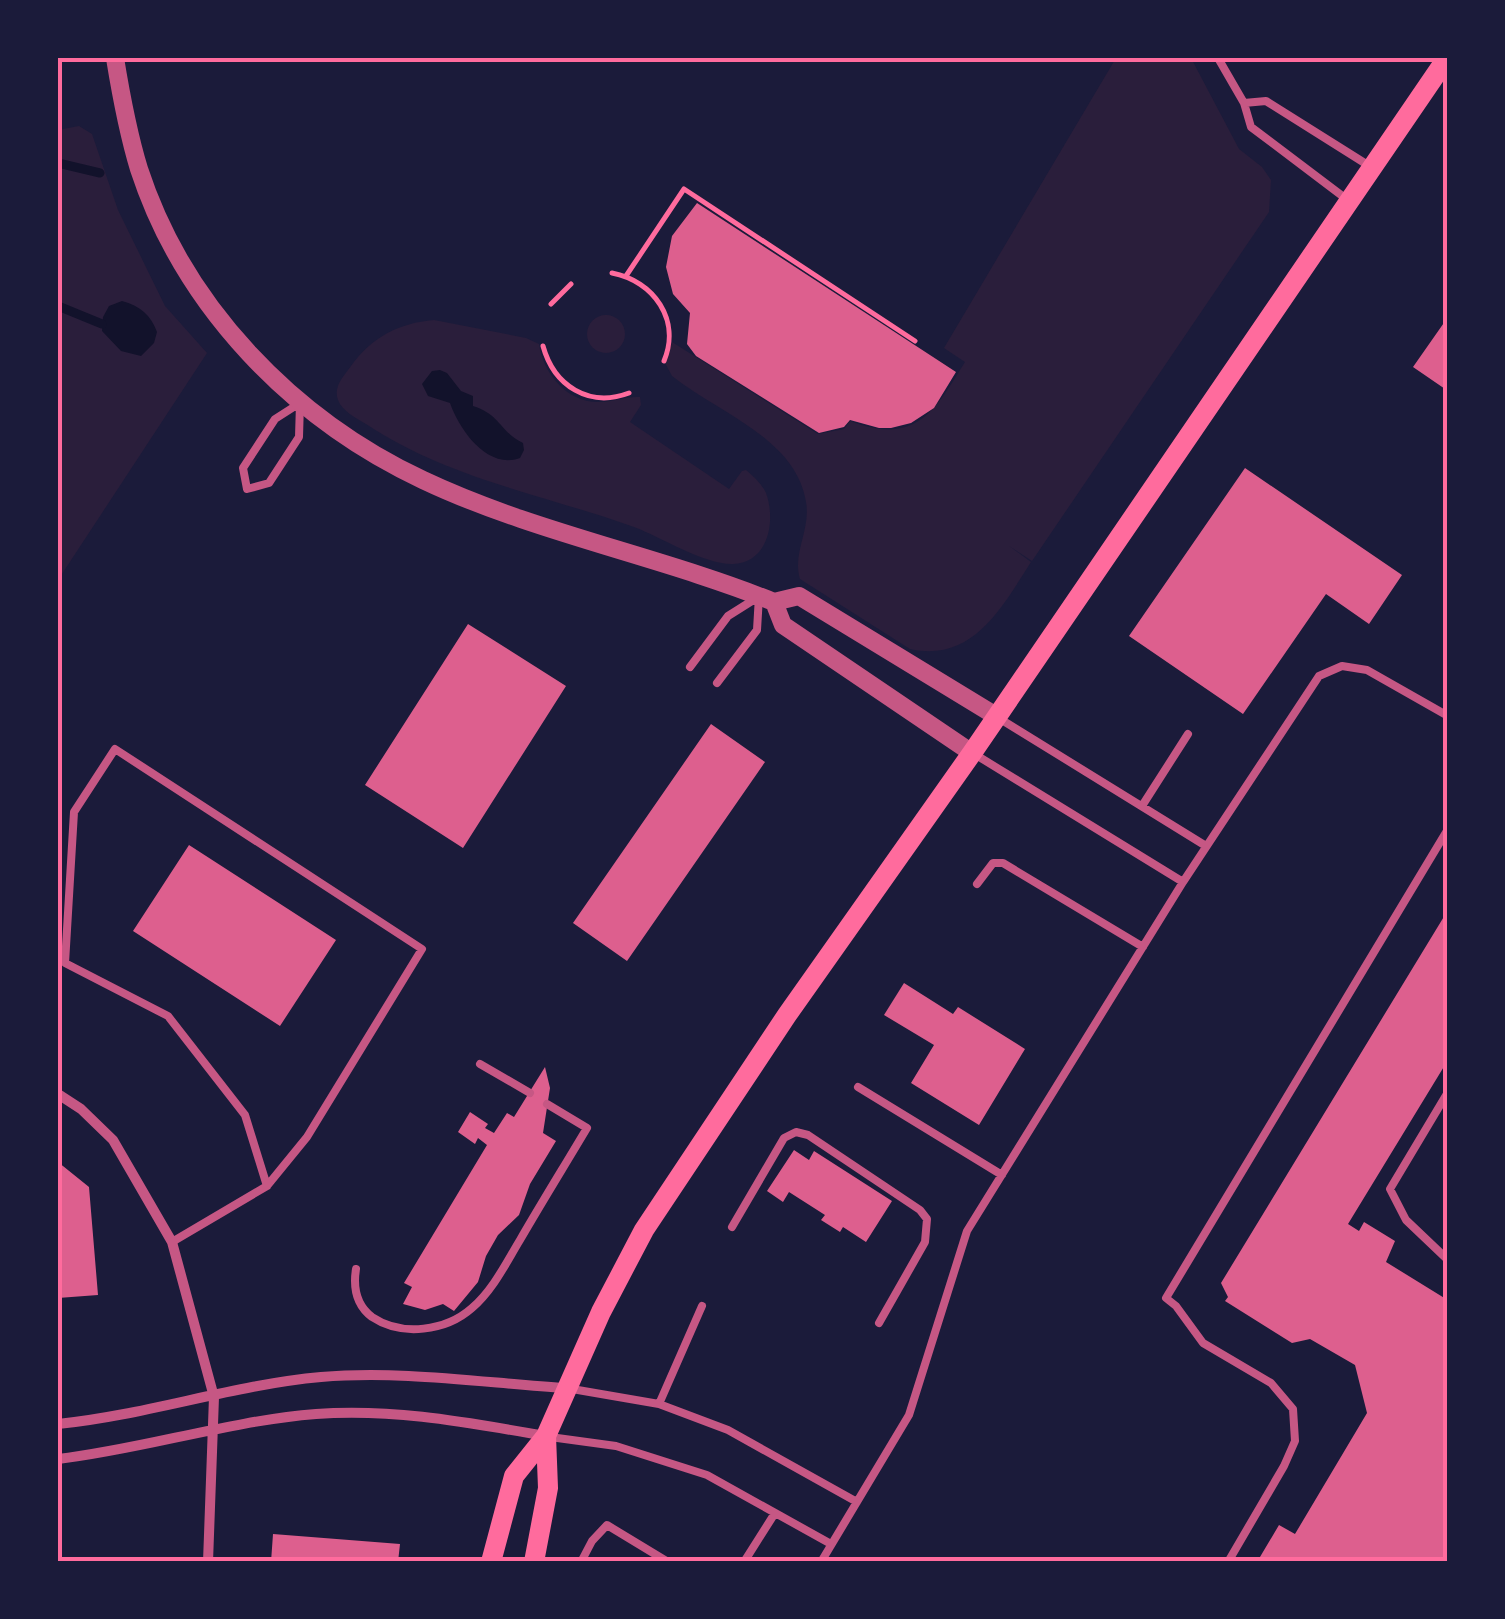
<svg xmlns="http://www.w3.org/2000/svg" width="1505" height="1619" font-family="'Archivo Narrow',sans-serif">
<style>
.green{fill:#2a1e3b}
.water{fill:#12122b}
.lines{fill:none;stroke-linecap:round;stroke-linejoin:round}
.stream{stroke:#12122b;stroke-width:9}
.building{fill:#dd5f8e}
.path{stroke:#ff6b9d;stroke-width:5}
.service{stroke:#c65784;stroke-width:8}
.minor{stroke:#c65784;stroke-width:10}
.tertiary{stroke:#c65784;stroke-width:18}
.secondary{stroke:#ff6b9d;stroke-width:20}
.neatline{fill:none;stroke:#ff6b9d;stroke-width:4}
</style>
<rect width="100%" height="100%" fill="#1b1b3a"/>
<path class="green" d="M 1116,58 L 1191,58 L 1239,149 L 1262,167 L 1271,180 L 1269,212 L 1032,561 L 1009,546 L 1031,562 C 1002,607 973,663 910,649 L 800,579 C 792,553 811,530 806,502 C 796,438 718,413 672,376 L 665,363 L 672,342 L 818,434 L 844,429 L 850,421 C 916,446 934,412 965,362 L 944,348 Z
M 79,126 L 92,134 L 118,210 L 165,306 L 207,353 L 58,580 L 58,130 Z
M587 334a19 19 0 1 1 38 0a19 19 0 1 1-38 0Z
M 434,320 L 526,338 L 539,344 C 543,374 568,403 599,402 C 613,402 627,396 640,397 L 641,405 L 630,422 L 729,489 L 742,471 L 746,470 C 754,477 762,484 766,493 C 776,520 769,563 733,564 C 705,565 661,537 634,527 C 542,494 449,479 366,424 C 356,418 342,411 338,400 C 333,386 344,376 351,366 C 372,337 399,323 434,320 Z"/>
<path class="water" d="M 122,301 C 140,306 151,315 157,332 L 154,343 L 141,356 L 121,351 L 102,331 L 103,317 L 109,306 Z
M 440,370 L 447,373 L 461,391 L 473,396 L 473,406 C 501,415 499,431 523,443 L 524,450 L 520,458 C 487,470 459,429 450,403 L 428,396 L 422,384 L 432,371 Z"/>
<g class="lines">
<path class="stream" d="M 58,163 L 100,173
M 58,306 L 102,324"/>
</g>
<path class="building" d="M 697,203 L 956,372 L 934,408 L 911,423 L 891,428 L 879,428 L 850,420 L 844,427 L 819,433 L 696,356 L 687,344 L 690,313 L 673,294 L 666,267 L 672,236 Z
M 1448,317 L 1448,391 L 1413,367 Z
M 1245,468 L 1402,575 L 1369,624 L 1326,594 L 1243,714 L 1129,636 Z
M 468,624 L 566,686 L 463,848 L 365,785 Z
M 711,724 L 765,762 L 627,961 L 573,923 Z
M 189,845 L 336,940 L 280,1026 L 133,931 Z
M 1448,910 L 1448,1060 L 1348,1224 L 1359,1231 L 1364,1222 L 1395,1241 L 1386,1262 L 1446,1299 L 1448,1562 L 1257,1562 L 1279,1525 L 1295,1534 L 1367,1413 L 1355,1365 L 1310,1339 L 1292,1343 L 1225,1301 L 1228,1297 L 1221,1283 Z
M 904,983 L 953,1014 L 958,1007 L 1025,1049 L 979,1125 L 911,1083 L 934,1045 L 884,1015 Z
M 545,1067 L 550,1088 L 543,1133 L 556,1141 L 530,1184 L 519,1215 L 498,1235 L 486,1256 L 478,1282 L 454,1311 L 443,1304 L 425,1310 L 403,1304 L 412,1287 L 404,1283 L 487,1145 L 478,1138 L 475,1144 L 458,1132 L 470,1112 L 488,1124 L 485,1128 L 494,1133 L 507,1113 L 514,1117 Z
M 794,1150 L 809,1160 L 814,1151 L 892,1201 L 866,1242 L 843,1227 L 840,1232 L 821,1220 L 825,1215 L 789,1192 L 783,1202 L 767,1191 Z
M 58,1162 L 89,1187 L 98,1295 L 58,1298 Z
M 273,1534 L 400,1544 L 398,1562 L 271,1562 Z"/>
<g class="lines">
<path class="path" d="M 612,273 C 654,281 681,320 664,361
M 626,276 L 684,189 L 915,341
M 551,304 L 571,284
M 543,346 C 554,386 589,408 629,393"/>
<path class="service" d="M 1218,58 L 1244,103 L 1251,127 L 1349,201
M 1244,103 L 1266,101 L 1371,167
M 300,403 L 299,437 L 269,483 L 247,489 L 243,468 L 275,419 Z
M 690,667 L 728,616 L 755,599
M 717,683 L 757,630 L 759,596
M 997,717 L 1206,846
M 976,755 L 1183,882
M 1142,806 L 1188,734
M 977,884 L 993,863 L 1003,863 L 1143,947
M 480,1064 L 530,1093
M 858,1087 L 1002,1175
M 1448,1092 L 1390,1189 L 1406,1220 L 1448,1260
M 732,1227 L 784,1138 L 796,1132 L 808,1135 L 920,1210 L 927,1219 L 925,1242 L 879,1323
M 172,1242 L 267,1186 L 307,1137 L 422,949 L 115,749 L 74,812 L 65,963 L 168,1016 L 245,1115 L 267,1186
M 356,1269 C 353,1288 356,1305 372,1317 C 402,1337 446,1331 472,1308 C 493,1290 506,1263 520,1240 C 542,1202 565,1165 587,1128 L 547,1104
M 572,1389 L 659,1404 L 728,1430 L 857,1502
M 659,1404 L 702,1306
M 550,1437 L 616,1446 L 707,1475 L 831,1544
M 581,1562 L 592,1541 L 607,1525 L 668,1562
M 744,1562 L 775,1513
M 821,1562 L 909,1415 L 967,1231 L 1183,882 L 1319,676 L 1342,666 L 1367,670 L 1448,716
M 1228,1562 L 1284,1466 L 1295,1441 L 1293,1409 L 1271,1383 L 1203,1343 L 1176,1306 L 1166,1298 L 1448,829"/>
<path class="minor" d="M 58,1094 L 81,1109 L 113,1140 L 172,1242 L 214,1397 L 208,1562
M 58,1424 C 147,1415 232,1385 321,1377 C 401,1370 485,1383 565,1388
M 58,1459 C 144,1449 228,1421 316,1414 C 393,1408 470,1423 546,1436"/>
<path class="tertiary" d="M 115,58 C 121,95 128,133 139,169 C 184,307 293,419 423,480 C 535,533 660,556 774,602 L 799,596 L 996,716
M 774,602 L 783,625 L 972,753"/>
<path class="secondary" d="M 491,1562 L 514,1476 L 546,1436 L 601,1312 L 644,1230 L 787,1015 L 972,753 L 1447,58
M 534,1562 L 548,1488 L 546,1436"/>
</g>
<rect width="1505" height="1619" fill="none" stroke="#1b1b3a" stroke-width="120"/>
<rect x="60" y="60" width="1385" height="1499" class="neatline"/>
</svg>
